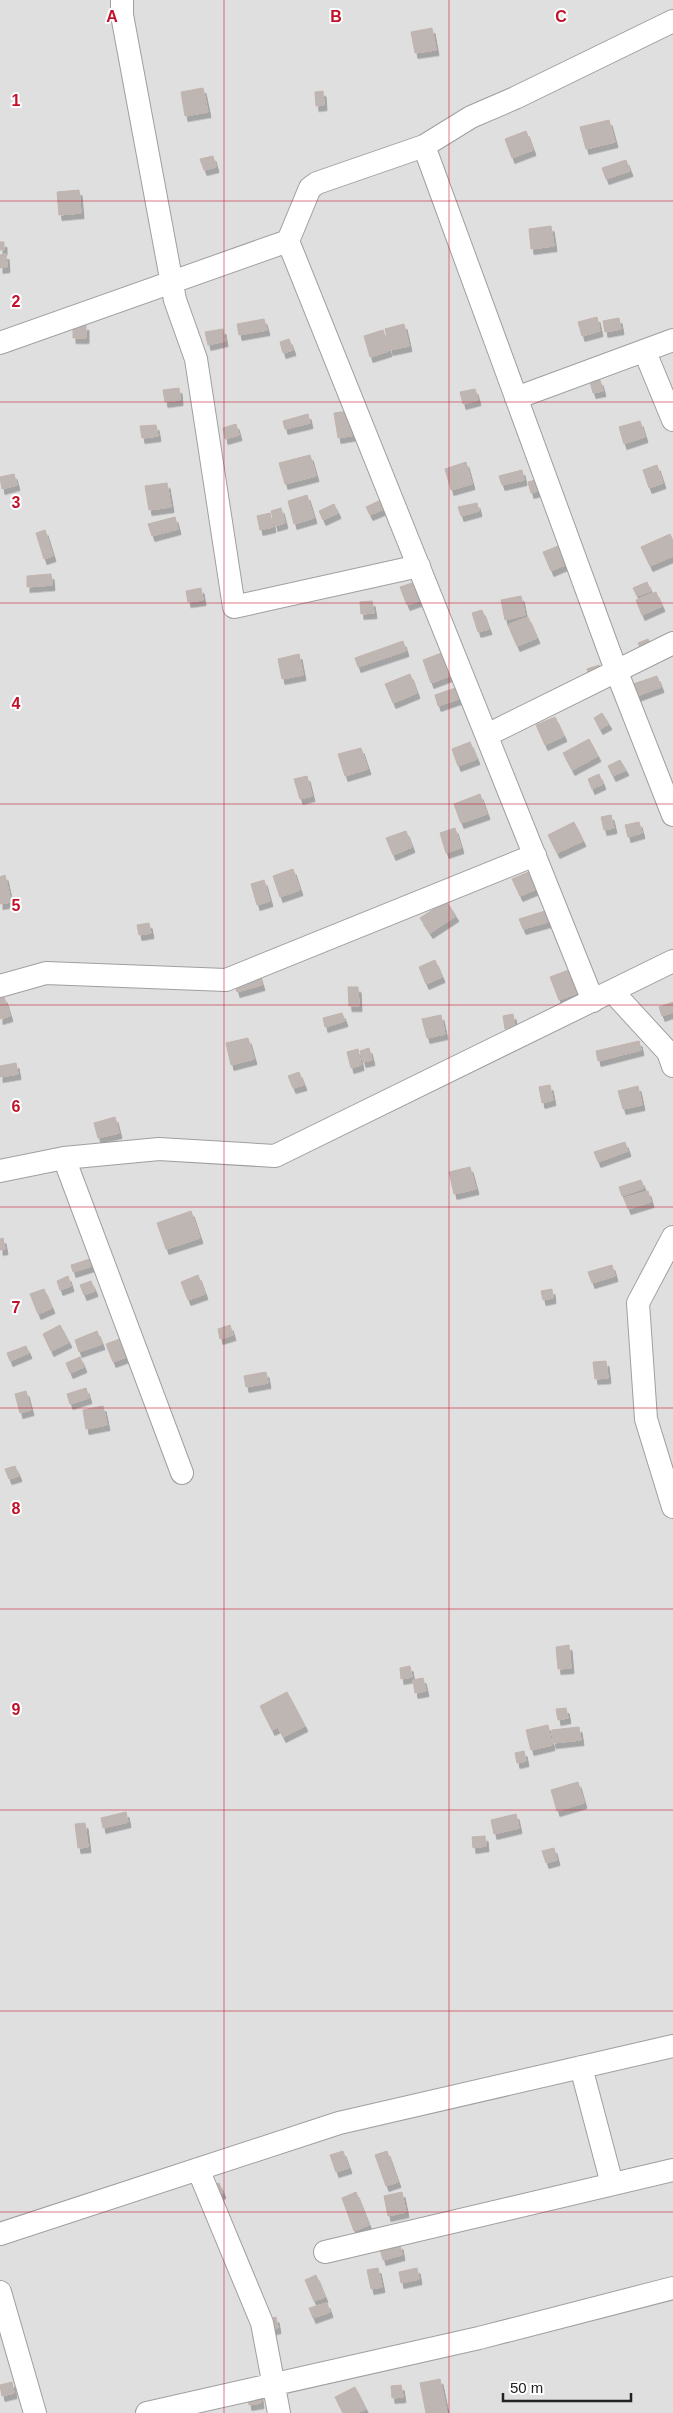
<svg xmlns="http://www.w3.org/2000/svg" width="673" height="2413" font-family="Helvetica,sans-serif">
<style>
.residential{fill:#e0dfdf}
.building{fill:#beb6b2;stroke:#c2b3ad;filter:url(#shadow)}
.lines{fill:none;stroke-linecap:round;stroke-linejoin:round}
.minor-casing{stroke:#9f9f9f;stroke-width:24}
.minor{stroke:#fff;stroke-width:22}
.grid{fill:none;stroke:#c2112a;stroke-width:1;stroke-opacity:0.55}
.grid-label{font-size:16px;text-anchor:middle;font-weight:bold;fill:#c2112a;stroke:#fff;stroke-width:4;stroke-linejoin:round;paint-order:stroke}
</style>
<defs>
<filter id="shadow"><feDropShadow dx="3" dy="5.5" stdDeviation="0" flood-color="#0004"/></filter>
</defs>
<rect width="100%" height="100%" fill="#f1ede9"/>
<path class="residential" d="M 0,0 L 673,0 L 673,2413 L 0,2413 Z"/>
<path class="building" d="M 432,28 L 436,50 L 415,53 L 411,32 Z
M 203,88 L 208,112 L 185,116 L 181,92 Z
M 323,91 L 324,105 L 316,106 L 315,92 Z
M 609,120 L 615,142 L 586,149 L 580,127 Z
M 526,131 L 533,150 L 512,158 L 505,139 Z
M 213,156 L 216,167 L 204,170 L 200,159 Z
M 626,160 L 630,171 L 606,179 L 602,168 Z
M 79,190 L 81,213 L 59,215 L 57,192 Z
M 551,226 L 554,246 L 531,249 L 529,229 Z
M 0,242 L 4,242 L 4,250 L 0,250 Z
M 6,254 L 7,267 L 0,268 L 0,255 Z
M 597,317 L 600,331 L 582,336 L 578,322 Z
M 619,318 L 621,329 L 605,332 L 603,321 Z
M 264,319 L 267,330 L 239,335 L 237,324 Z
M 404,324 L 409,346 L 390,350 L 385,329 Z
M 86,325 L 86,338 L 73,338 L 73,326 Z
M 223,329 L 225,341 L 208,345 L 205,332 Z
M 383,330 L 389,351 L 370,357 L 364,336 Z
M 289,339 L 293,350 L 283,353 L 280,342 Z
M 600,380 L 603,391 L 593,393 L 590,382 Z
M 179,388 L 180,400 L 165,402 L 163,390 Z
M 475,389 L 478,400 L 463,404 L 460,392 Z
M 357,410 L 361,434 L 338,438 L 334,413 Z
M 308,414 L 310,423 L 285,429 L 283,421 Z
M 640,421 L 645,437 L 624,444 L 619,427 Z
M 236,424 L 239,435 L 225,439 L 223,428 Z
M 156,425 L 158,436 L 142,438 L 140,426 Z
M 310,455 L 316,476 L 285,484 L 279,463 Z
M 466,462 L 472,484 L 451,490 L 445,469 Z
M 657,465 L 663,483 L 649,488 L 643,470 Z
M 522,470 L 524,480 L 502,485 L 499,476 Z
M 14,474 L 17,485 L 2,489 L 0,477 Z
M 550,476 L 553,487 L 531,493 L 528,482 Z
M 167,483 L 171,507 L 149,510 L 145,486 Z
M 307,495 L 314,518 L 294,524 L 288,501 Z
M 387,497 L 391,506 L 370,515 L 366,507 Z
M 477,503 L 479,511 L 461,516 L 458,507 Z
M 334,504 L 338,513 L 323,520 L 319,511 Z
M 281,508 L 285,523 L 275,526 L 271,511 Z
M 270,513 L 273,527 L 260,530 L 257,516 Z
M 175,517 L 178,529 L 152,536 L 148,524 Z
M 45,530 L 53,556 L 44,559 L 36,533 Z
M 670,534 L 673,541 L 673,556 L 650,566 L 641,547 Z
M 571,541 L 579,559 L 551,571 L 543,552 Z
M 51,574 L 52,585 L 27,587 L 27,576 Z
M 421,580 L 427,598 L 407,605 L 400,587 Z
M 647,582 L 651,591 L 637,596 L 633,588 Z
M 201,588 L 203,600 L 188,602 L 186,591 Z
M 656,592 L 662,606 L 642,615 L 636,600 Z
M 521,596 L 525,615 L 505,620 L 501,600 Z
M 372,601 L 374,613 L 361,614 L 360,602 Z
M 482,610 L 489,629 L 478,632 L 472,613 Z
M 528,617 L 537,638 L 517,646 L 508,625 Z
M 648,639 L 653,648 L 642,653 L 638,643 Z
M 403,641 L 406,651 L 358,667 L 355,658 Z
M 444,652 L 452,675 L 431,683 L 423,660 Z
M 299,654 L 303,675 L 282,679 L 278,659 Z
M 599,665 L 601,672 L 589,676 L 587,669 Z
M 410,674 L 417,693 L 393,703 L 385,684 Z
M 657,676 L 661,687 L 634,697 L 630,685 Z
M 467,684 L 470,695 L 438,706 L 435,695 Z
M 602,713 L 609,724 L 600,729 L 594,718 Z
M 555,717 L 564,736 L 545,745 L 536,725 Z
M 589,739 L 598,756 L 572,770 L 563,753 Z
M 470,742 L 477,759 L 458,766 L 452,749 Z
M 361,748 L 368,769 L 345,776 L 338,754 Z
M 620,760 L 626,770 L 613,776 L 608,766 Z
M 599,774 L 603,784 L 592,789 L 588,779 Z
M 307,776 L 312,796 L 300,799 L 294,779 Z
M 480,794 L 487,814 L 461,823 L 454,804 Z
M 611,815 L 614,828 L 604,830 L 601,817 Z
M 574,822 L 583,841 L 557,853 L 548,835 Z
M 639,822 L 642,833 L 628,837 L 625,825 Z
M 455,828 L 461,848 L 446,853 L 440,833 Z
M 406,831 L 412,847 L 393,855 L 386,838 Z
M 293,869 L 300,890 L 280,897 L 273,876 Z
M 531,871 L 539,888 L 520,896 L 512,879 Z
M 5,875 L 11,902 L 0,904 L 0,877 Z
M 264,880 L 270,901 L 257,905 L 251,884 Z
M 446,901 L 456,916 L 430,933 L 420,918 Z
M 545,911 L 548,922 L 523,929 L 519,919 Z
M 149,923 L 151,933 L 139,935 L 137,925 Z
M 435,960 L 442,977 L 426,984 L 419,967 Z
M 574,968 L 583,991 L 559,1000 L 550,977 Z
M 258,972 L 262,985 L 237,992 L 234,980 Z
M 348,987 L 358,987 L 359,1006 L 349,1006 Z
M 4,997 L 10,1016 L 0,1019 L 0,998 Z
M 673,1002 L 673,1012 L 662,1016 L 659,1007 Z
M 342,1013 L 345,1021 L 325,1027 L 323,1018 Z
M 513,1014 L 515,1027 L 505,1029 L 503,1016 Z
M 441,1015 L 445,1034 L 427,1038 L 422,1019 Z
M 248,1038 L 254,1059 L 231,1065 L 226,1043 Z
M 639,1041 L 641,1050 L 598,1061 L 596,1051 Z
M 369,1048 L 372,1060 L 363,1062 L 360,1051 Z
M 358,1049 L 361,1065 L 351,1068 L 347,1052 Z
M 16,1063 L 18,1074 L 0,1077 L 0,1066 Z
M 299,1072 L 304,1085 L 293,1088 L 288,1076 Z
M 550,1085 L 553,1100 L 542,1103 L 539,1087 Z
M 638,1086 L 642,1105 L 623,1109 L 618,1091 Z
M 115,1117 L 119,1133 L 98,1138 L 94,1123 Z
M 625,1142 L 628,1151 L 598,1162 L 594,1152 Z
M 470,1167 L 476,1189 L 454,1194 L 449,1172 Z
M 641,1180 L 644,1188 L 622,1196 L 619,1187 Z
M 648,1191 L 651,1202 L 628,1209 L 624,1198 Z
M 191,1211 L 200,1238 L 166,1249 L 157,1223 Z
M 3,1238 L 5,1249 L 0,1250 L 0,1239 Z
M 90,1259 L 92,1266 L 73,1272 L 71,1265 Z
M 612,1265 L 615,1276 L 592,1283 L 588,1272 Z
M 198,1275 L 205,1294 L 188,1300 L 181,1282 Z
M 68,1276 L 71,1286 L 60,1290 L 57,1281 Z
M 91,1281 L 95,1291 L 84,1295 L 80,1285 Z
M 44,1289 L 52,1308 L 38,1314 L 30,1294 Z
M 552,1289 L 553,1298 L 543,1300 L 541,1291 Z
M 60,1325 L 69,1342 L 51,1351 L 43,1334 Z
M 230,1325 L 233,1335 L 220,1339 L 218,1329 Z
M 97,1331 L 102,1344 L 79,1352 L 75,1340 Z
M 125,1337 L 132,1355 L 113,1362 L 106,1344 Z
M 26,1346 L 29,1353 L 10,1361 L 7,1353 Z
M 80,1357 L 84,1367 L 70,1373 L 66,1363 Z
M 606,1361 L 608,1378 L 595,1379 L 593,1362 Z
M 266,1372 L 268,1383 L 246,1387 L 244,1376 Z
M 86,1388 L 89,1398 L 70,1404 L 67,1394 Z
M 26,1391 L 31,1410 L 20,1413 L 15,1394 Z
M 103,1406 L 107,1425 L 86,1429 L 83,1410 Z
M 15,1466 L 19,1476 L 9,1479 L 5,1469 Z
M 569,1645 L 571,1668 L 558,1669 L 556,1647 Z
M 410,1666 L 412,1677 L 401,1679 L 400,1668 Z
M 423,1678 L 426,1691 L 415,1693 L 413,1680 Z
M 287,1692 L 305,1726 L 283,1737 L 278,1727 L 272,1730 L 260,1706 Z
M 566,1708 L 568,1718 L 558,1720 L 556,1709 Z
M 548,1725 L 552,1745 L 531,1750 L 526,1730 Z
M 579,1727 L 581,1740 L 553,1743 L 552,1730 Z
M 524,1751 L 526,1761 L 517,1763 L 515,1753 Z
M 578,1782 L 584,1803 L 557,1811 L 551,1790 Z
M 126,1812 L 128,1822 L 103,1828 L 101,1818 Z
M 516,1814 L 519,1828 L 494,1834 L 491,1820 Z
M 85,1823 L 88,1847 L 78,1848 L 75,1824 Z
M 485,1836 L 486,1846 L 473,1848 L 472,1837 Z
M 554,1848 L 557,1860 L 546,1863 L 542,1851 Z
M 343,2151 L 349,2168 L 336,2172 L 330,2155 Z
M 387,2151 L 398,2182 L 386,2186 L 375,2155 Z
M 219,2183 L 223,2193 L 211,2197 L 208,2187 Z
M 356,2192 L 369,2225 L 354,2231 L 342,2198 Z
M 402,2192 L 406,2212 L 388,2216 L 384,2196 Z
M 400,2244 L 402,2255 L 383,2260 L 380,2249 Z
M 378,2268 L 382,2287 L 371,2289 L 367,2270 Z
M 417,2268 L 419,2279 L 401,2283 L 399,2272 Z
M 316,2275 L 325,2297 L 314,2301 L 305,2280 Z
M 327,2303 L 330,2312 L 313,2318 L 309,2308 Z
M 276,2317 L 278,2328 L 266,2331 L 264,2321 Z
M 440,2379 L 447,2413 L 426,2413 L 420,2383 Z
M 12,2382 L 14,2393 L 2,2396 L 0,2385 Z
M 401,2385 L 403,2397 L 392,2398 L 391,2386 Z
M 355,2387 L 366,2409 L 357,2413 L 343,2413 L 335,2397 Z
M 259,2388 L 261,2403 L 249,2405 L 246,2390 Z"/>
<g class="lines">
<defs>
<path id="minor" d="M 122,0 L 122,15 L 175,300 L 196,359 L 234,607 L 419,566
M 424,146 L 616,670 L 673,815
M 0,343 L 288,241
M 645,352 L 673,420
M 516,398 L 673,340
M 487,735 L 673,643
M 0,986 L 46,973 L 226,980 L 535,855
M 612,991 L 668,1052 L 673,1066
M 593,1001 L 288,241 L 310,188 L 317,183 L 424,146 L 471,117 L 515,98 L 673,21
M 64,1158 L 182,1473
M 0,1171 L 64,1158 L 159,1149 L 275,1156 L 673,961
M 673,1237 L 638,1303 L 646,1419 L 673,1507
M 581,2067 L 612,2184
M 198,2169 L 262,2323 L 279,2413
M 0,2234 L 339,2123 L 673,2046
M 325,2252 L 673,2170
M 0,2292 L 35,2413
M 147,2413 L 479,2338 L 673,2288"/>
</defs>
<use href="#minor" class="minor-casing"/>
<use href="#minor" class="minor"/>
</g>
<path class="grid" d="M 224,0 L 224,2413M 449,0 L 449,2413M 0,201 L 673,201M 0,402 L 673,402M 0,603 L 673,603M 0,804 L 673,804M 0,1005 L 673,1005M 0,1207 L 673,1207M 0,1408 L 673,1408M 0,1609 L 673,1609M 0,1810 L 673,1810M 0,2011 L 673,2011M 0,2212 L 673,2212"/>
<g class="grid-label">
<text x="112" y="22">A</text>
<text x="336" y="22">B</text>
<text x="561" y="22">C</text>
<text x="16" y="106">1</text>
<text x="16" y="307">2</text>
<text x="16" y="508">3</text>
<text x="16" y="709">4</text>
<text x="16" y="911">5</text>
<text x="16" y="1112">6</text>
<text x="16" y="1313">7</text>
<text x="16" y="1514">8</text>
<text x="16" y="1715">9</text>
</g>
<path d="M503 2393v8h128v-8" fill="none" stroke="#222222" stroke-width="2.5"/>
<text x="510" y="2393" font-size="15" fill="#222222" stroke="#ffffff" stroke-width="4" paint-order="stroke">50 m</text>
</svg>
